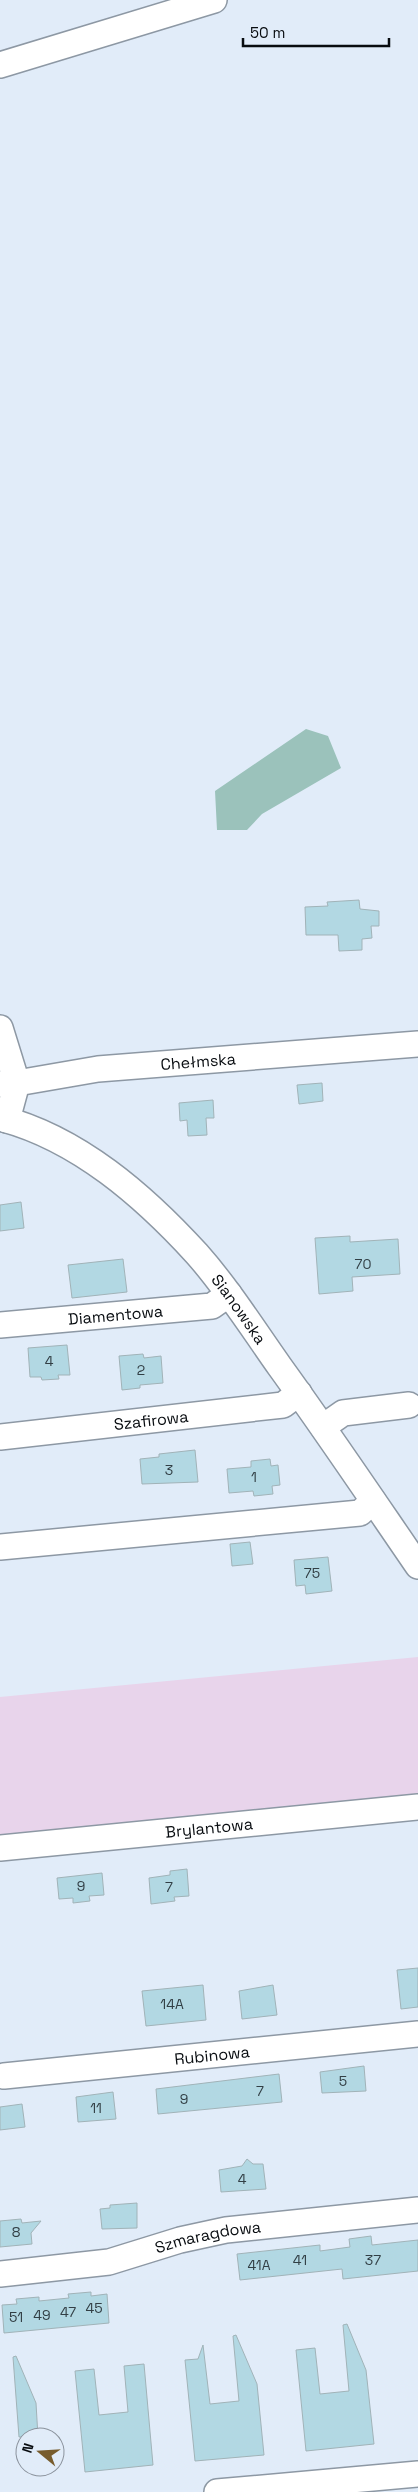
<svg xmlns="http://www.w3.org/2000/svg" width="418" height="2492" font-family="'Space Grotesk',sans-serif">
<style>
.green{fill:#e8d4eb}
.water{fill:#9bc2bb}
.building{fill:#b2d8e3;stroke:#a1b3b8}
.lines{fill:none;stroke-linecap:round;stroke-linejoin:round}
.minor-casing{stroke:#8d98a4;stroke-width:28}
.minor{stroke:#fff;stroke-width:25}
.labels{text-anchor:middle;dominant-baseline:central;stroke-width:5;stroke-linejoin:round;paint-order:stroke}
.number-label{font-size:14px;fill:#323f45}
.street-label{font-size:16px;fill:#080c10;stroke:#e1ecf9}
</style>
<rect width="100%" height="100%" fill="#e1ecf9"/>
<path class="green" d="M 418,1657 L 418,1803 L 0,1845 L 0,1697 Z"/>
<path class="water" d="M 306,729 L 328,736 L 341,768 L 262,814 L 247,830 L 217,830 L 215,791 Z"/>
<path class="building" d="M 359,900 L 360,909 L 379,911 L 379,926 L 371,926 L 372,938 L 362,939 L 362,950 L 339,951 L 338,935 L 306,935 L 305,907 L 328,906 L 327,902 Z
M 322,1083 L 323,1101 L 299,1104 L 297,1085 Z
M 213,1100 L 214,1118 L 206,1118 L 207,1135 L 188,1136 L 187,1120 L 180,1121 L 179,1103 Z
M 21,1202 L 24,1228 L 0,1231 L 0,1205 Z
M 350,1236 L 350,1242 L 398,1239 L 400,1274 L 352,1277 L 353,1291 L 319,1294 L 315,1238 Z
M 123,1259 L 127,1292 L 72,1298 L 68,1265 Z
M 67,1345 L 70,1375 L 58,1375 L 59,1379 L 42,1380 L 41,1377 L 30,1377 L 28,1348 Z
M 143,1354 L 144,1358 L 161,1356 L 163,1383 L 140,1385 L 140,1388 L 122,1390 L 119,1356 Z
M 195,1450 L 198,1482 L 142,1484 L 140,1459 L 159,1457 L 159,1454 Z
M 270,1459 L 271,1466 L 278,1465 L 280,1485 L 272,1486 L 273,1494 L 254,1496 L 253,1491 L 229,1493 L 227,1469 L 251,1467 L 251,1461 Z
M 250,1542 L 253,1564 L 232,1566 L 230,1544 Z
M 328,1557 L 332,1591 L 306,1594 L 305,1585 L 296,1586 L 294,1560 Z
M 187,1869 L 189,1896 L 174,1897 L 175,1901 L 151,1904 L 149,1878 L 170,1875 L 170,1871 Z
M 102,1873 L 104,1895 L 89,1896 L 90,1901 L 73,1903 L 73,1898 L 59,1899 L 57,1878 Z
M 418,1968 L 418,2007 L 401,2009 L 397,1970 Z
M 203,1985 L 206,2020 L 146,2026 L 142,1991 Z
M 273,1985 L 277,2015 L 242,2019 L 239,1991 Z
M 364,2066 L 366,2091 L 322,2093 L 320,2072 Z
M 279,2074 L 282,2102 L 158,2114 L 156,2089 Z
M 113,2092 L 116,2119 L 78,2122 L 76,2097 Z
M 22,2104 L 25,2127 L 0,2130 L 0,2107 Z
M 247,2159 L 253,2164 L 263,2164 L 266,2189 L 221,2192 L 219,2170 L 242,2166 Z
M 137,2203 L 137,2228 L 102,2229 L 100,2209 L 110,2208 L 110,2205 Z
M 21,2219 L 22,2223 L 41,2221 L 31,2233 L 32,2244 L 0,2247 L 0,2221 Z
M 371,2236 L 372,2245 L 418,2240 L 418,2271 L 343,2279 L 342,2269 L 240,2280 L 237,2254 L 320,2245 L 320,2251 L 350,2247 L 349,2239 Z
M 91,2292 L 91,2296 L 107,2294 L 109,2323 L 4,2333 L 2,2305 L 17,2304 L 16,2299 L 39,2297 L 39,2301 L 69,2298 L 68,2294 Z
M 347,2324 L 366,2370 L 374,2444 L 306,2451 L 296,2350 L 315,2348 L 320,2394 L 349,2391 L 343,2325 Z
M 236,2335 L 257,2384 L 264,2455 L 195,2461 L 185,2360 L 198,2359 L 203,2345 L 210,2404 L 239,2401 L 233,2336 Z
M 16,2356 L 36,2403 L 38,2437 L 19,2437 L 13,2357 Z
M 144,2364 L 153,2465 L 85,2472 L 75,2371 L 94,2369 L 99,2415 L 128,2412 L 124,2366 Z"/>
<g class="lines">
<defs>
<g id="minor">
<path d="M 0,65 L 214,0"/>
<path d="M 0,1028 L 17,1083 L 0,1084"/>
<path id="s1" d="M 0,1118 C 78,1138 144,1196 197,1254 C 228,1289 253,1329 280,1367 C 327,1432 372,1499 418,1566"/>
<path id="s2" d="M 7,1120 L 17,1083 L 98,1069 L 418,1044"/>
<path id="s3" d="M 0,1325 L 212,1306 L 229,1294"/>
<path d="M 323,1427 L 343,1413 L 409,1405"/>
<path id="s4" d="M 0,1437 L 283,1405 L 299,1393"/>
<path d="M 0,1547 L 360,1513 L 373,1501"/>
<path id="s5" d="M 0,1848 L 418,1807"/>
<path id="s6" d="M 4,2076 L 418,2034"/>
<path id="s7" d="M 0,2274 L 109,2262 L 180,2240 L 226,2230 L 418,2210"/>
<path d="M 217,2492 L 418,2474"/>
</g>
</defs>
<use href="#minor" class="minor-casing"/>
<use href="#minor" class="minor"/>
</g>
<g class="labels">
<g class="number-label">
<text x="363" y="1264">70</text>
<text x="49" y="1361">4</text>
<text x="141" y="1370">2</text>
<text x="169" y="1470">3</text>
<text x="254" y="1477">1</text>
<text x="312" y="1573">75</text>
<text x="81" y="1886">9</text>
<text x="169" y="1887">7</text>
<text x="172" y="2004">14A</text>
<text x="343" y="2081">5</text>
<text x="260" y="2091">7</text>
<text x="184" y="2099">9</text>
<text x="96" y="2108">11</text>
<text x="242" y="2179">4</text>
<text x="16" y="2232">8</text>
<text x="300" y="2260">41</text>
<text x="373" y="2260">37</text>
<text x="259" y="2265">41A</text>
<text x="94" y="2308">45</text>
<text x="68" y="2312">47</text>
<text x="42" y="2315">49</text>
<text x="16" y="2317">51</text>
</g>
<g class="street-label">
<text stroke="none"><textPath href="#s2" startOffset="221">Chełmska</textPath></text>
<text stroke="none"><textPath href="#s1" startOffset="312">Sianowska</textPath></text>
<text stroke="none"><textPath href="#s3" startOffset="116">Diamentowa</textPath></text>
<text stroke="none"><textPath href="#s4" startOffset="152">Szafirowa</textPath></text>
<text stroke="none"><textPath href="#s5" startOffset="210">Brylantowa</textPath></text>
<text stroke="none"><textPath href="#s6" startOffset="209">Rubinowa</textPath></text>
<text stroke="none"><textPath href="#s7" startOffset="212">Szmaragdowa</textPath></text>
</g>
</g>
<g transform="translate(40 2452) rotate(288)"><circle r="24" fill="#e1ecf9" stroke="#8a929c"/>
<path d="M0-4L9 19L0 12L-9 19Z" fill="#775c2e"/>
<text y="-8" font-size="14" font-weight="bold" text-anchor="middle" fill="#080c10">N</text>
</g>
<path d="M243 38v8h146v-8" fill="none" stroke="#080c10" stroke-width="2.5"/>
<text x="250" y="38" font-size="15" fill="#080c10" stroke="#e1ecf9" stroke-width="4" paint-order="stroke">50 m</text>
</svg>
